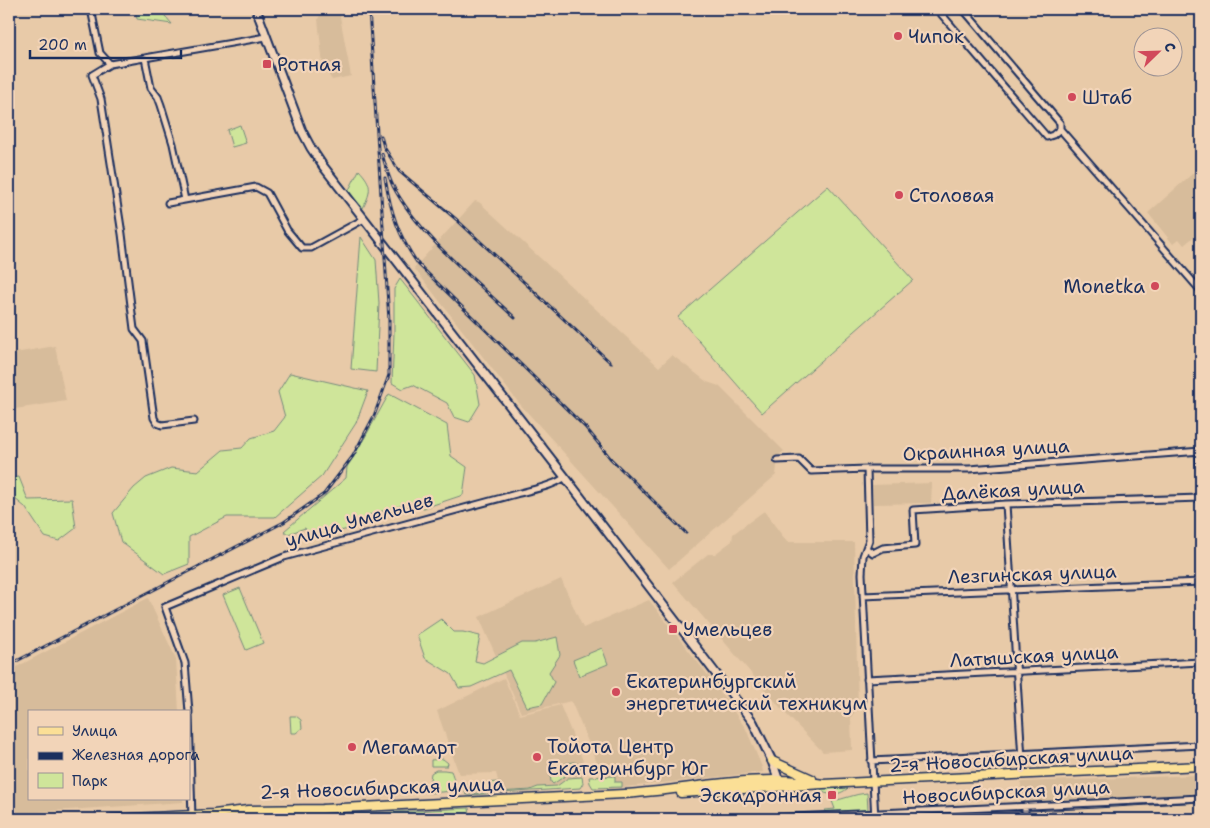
<svg xmlns="http://www.w3.org/2000/svg" width="1210" height="828" font-family="'Shantell Sans',sans-serif">
<style>
.built{fill:#d7bc9b}
.green{fill:#cfe59a;stroke:#758a7c}
.lines{fill:none;stroke-linecap:round;stroke-linejoin:round}
.street-casing{stroke:#1b2f5e;stroke-width:9}
.secondary-casing{stroke:#1b2f5e;stroke-width:11}
.primary-casing{stroke:#1b2f5e;stroke-width:11}
.street{stroke:#f2d4b8;stroke-width:5}
.secondary{stroke:#f2d4b8;stroke-width:7}
.primary{stroke:#fbdf96;stroke-width:8}
.tram{stroke:#1b2f5e;stroke-width:1}
.rail-casing{stroke:#1b2f5e;stroke-width:3}
.rail{stroke:#f2d4b8;stroke-width:1;stroke-dasharray:4;stroke-linecap:butt}
.poi-dot{fill:#d1495b;stroke:#f2d4b8;stroke-width:2}
.labels{text-anchor:middle;dominant-baseline:central;stroke-width:4.5;stroke-linejoin:round;paint-order:stroke}
.poi-label{font-size:19px;fill:#1b2f5e;stroke:#f2d4b8;text-anchor:start}
.street-label{font-size:19px;fill:#1b2f5e;stroke:#f2d4b8}
</style>
<rect width="100%" height="100%" fill="#e8caa8"/>
<filter id="ink" filterUnits="userSpaceOnUse"><feTurbulence type="fractalNoise" baseFrequency=".02" numOctaves="2"/><feDisplacementMap in="SourceGraphic" scale="10" xChannelSelector="R" yChannelSelector="G"/><feConvolveMatrix kernelMatrix="1 2 1 2 8 2 1 2 1" color-interpolation-filters="sRGB"/></filter>
<g filter="url(#ink)">
<path class="built" d="M 323,9 L 336,9 L 339,11 L 351,76 L 332,80 L 323,66 L 318,19 Z
M 1201,166 L 1201,231 L 1184,245 L 1179,239 L 1173,244 L 1148,213 Z
M 475,201 L 479,202 L 659,367 L 672,355 L 707,382 L 719,386 L 784,451 L 778,456 L 776,475 L 669,569 L 518,402 L 414,268 Z
M 55,346 L 66,401 L 9,410 L 9,354 Z
M 932,483 L 931,503 L 873,504 L 872,485 Z
M 764,511 L 787,542 L 854,542 L 858,708 L 851,717 L 852,750 L 823,752 L 786,714 L 673,582 L 708,554 L 715,554 L 732,541 L 733,534 Z
M 561,579 L 583,628 L 649,600 L 714,683 L 746,729 L 762,767 L 763,772 L 608,789 L 571,701 L 521,713 L 479,617 Z
M 148,598 L 176,659 L 179,712 L 29,712 L 29,799 L 183,799 L 183,802 L 9,814 L 9,671 Z
M 504,678 L 520,715 L 560,705 L 586,768 L 582,777 L 568,778 L 557,786 L 501,792 L 496,773 L 459,774 L 437,711 Z
M 1201,775 L 1201,796 L 1021,803 L 1021,782 Z"/>
<path class="green" d="M 135,9 L 159,9 L 172,24 L 137,19 Z
M 240,125 L 246,143 L 232,147 L 227,130 Z
M 359,170 C 372,184 372,190 363,208 L 348,192 Z
M 828,186 L 913,280 L 762,413 L 678,317 Z
M 361,237 L 376,260 L 379,303 L 376,372 L 351,369 Z
M 400,279 L 475,375 L 480,404 L 469,422 L 454,417 L 447,403 L 413,385 L 402,389 L 392,383 L 394,333 L 394,289 Z
M 290,373 L 368,391 L 356,423 L 322,476 L 275,517 L 227,517 L 189,537 L 189,564 L 164,574 L 121,542 L 113,513 L 134,488 L 146,478 L 171,468 L 198,471 L 223,450 L 242,448 L 251,438 L 274,431 L 285,417 L 278,392 Z
M 389,394 L 447,425 L 451,456 L 467,467 L 463,495 L 424,508 L 400,506 L 369,515 L 354,528 L 310,537 L 305,528 L 288,534 L 284,531 L 346,478 L 347,467 L 364,439 Z
M 19,477 L 28,500 L 72,499 L 76,528 L 59,541 L 45,537 L 25,507 L 9,494 L 9,478 Z
M 240,588 L 263,643 L 246,650 L 223,595 Z
M 441,619 L 454,632 L 463,632 L 480,636 L 475,661 L 483,663 L 522,643 L 535,643 L 557,637 L 560,655 L 549,672 L 554,682 L 542,704 L 527,707 L 509,670 L 471,687 L 459,688 L 451,674 L 425,658 L 417,635 Z
M 602,648 L 608,664 L 579,676 L 573,660 Z
M 290,716 L 296,716 L 301,720 L 302,728 L 296,733 L 291,733 Z
M 443,759 L 448,763 L 447,766 L 431,766 L 431,760 Z
M 575,762 L 580,766 L 582,773 L 568,774 L 553,784 L 551,782 L 550,774 L 554,769 L 560,767 L 563,769 L 566,763 Z
M 444,770 L 451,771 C 454,778 455,784 454,791 L 428,793 L 431,773 L 436,770 Z
M 615,776 L 615,782 L 622,782 L 622,787 L 593,788 L 590,783 L 589,777 Z
M 582,777 L 583,783 L 580,788 L 467,795 L 465,794 L 530,790 L 538,787 L 557,786 L 568,778 Z
M 499,782 L 500,789 L 464,791 L 467,784 Z
M 848,788 C 838,797 826,795 816,789 Z
M 867,793 L 868,810 L 826,812 L 825,810 L 835,809 L 832,801 C 845,799 854,794 867,793 Z
M 469,808 L 470,816 L 394,819 L 299,819 L 299,817 Z
M 269,811 L 244,819 L 200,819 Z"/>
<g class="lines">
<defs>
<path id="street" d="M 91,9 L 100,53 L 110,64
M 937,9 L 1047,137 L 1053,135 L 1060,129
M 963,9 L 1060,123 L 1060,129 L 1201,291
M 145,58 L 151,88 L 158,97 L 161,105 L 173,144 L 185,200
M 168,203 L 256,187 L 267,193 L 287,230 L 302,248 L 311,248 L 364,219
M 194,421 L 162,425 L 157,423 L 154,418 L 143,341 L 134,329 L 122,234 L 101,99 L 92,75 L 110,64 L 266,37
M 1199,451 L 1201,493
M 777,460 L 799,459 L 811,471 L 867,469 L 969,469 L 1201,451
M 867,469 L 869,540 L 863,556 L 862,574 L 875,819
M 1006,504 L 1023,775
M 866,548 L 873,553 L 883,548 L 915,545 L 913,510 L 1006,504 L 1201,498
M 863,596 L 1201,582
M 867,679 L 1201,662
M 189,712 L 185,663 L 165,607 L 284,557 L 516,494 C 530,490 555,486 565,477
M 189,714 L 192,819
M 871,761 L 1201,745
M 1025,806 L 1025,819
M 752,819 L 1201,798"/>
<path id="secondary" d="M 256,9 L 302,131 L 311,148 L 323,166 L 565,477 L 753,722 L 772,761 L 780,784"/>
<path id="primary" d="M 772,761 L 812,779
M 681,793 L 823,784 L 1201,766
M 112,819 L 214,814 L 248,810 L 322,809 L 624,794 C 690,790 757,772 823,784
M 253,819 L 277,811"/>
</defs>
<use href="#street" class="street-casing"/>
<use href="#secondary" class="secondary-casing"/>
<use href="#primary" class="primary-casing"/>
<use href="#street" class="street"/>
<use href="#secondary" class="secondary"/>
<use href="#primary" class="primary"/>
<path class="tram" d="M 822,819 L 1079,809 L 1201,802"/>
<defs>
<path id="rail" d="M 381,136 L 384,147 L 399,171 L 457,220 L 611,363
M 382,154 C 385,164 388,176 393,186 C 418,234 476,281 515,318
M 385,178 C 391,213 398,235 418,264 L 586,428 L 611,459 L 686,533
M 9,665 L 284,522 L 324,494 L 353,456 L 374,416 L 389,375 L 389,320 L 369,9"/>
</defs>
<use href="#rail" class="rail-casing"/>
<use href="#rail" class="rail"/>
</g>
</g>
<g class="poi-dot">
<circle cx="898" cy="36" r="5"/>
<rect x="262" y="59" width="10" height="10" rx="2.5"/>
<circle cx="1072" cy="97" r="5"/>
<circle cx="899" cy="195" r="5"/>
<circle cx="1155" cy="286" r="5"/>
<rect x="668" y="624" width="10" height="10" rx="2.5"/>
<circle cx="616" cy="692" r="5"/>
<circle cx="352" cy="747" r="5"/>
<circle cx="537" cy="757" r="5"/>
<rect x="827" y="790" width="10" height="10" rx="2.5"/>
</g>
<g class="labels">
<g class="poi-label">
<text x="908" y="36">Чипок</text>
<text x="277" y="64">Ротная</text>
<text x="1082" y="97">Штаб</text>
<text x="909" y="195">Столовая</text>
<text x="1145" y="286" text-anchor="end">Monetka</text>
<text x="683" y="629">Умельцев</text>
<text x="626" y="681">Екатеринбургский<tspan x="626" dy="22">энергетический техникум</tspan></text>
<text x="547" y="746">Тойота Центр<tspan x="547" dy="22">Екатеринбург Юг</tspan></text>
<text x="362" y="747">Мегамарт</text>
<text x="822" y="795" text-anchor="end">Эскадронная</text>
</g>
<g class="street-label">
<text transform="translate(986 450) rotate(-3)">Окраинная улица</text>
<text transform="translate(1013 490) rotate(-3)">Далёкая улица</text>
<text transform="translate(359 520) rotate(-16)">улица Умельцев</text>
<text transform="translate(1032 574) rotate(-2)">Лезгинская улица</text>
<text transform="translate(1034 656) rotate(-3)">Латышская улица</text>
<text transform="translate(1011 759) rotate(-3)">2-я Новосибирская улица</text>
<text transform="translate(382 788) rotate(-2)">2-я Новосибирская улица</text>
<text transform="translate(1006 792) rotate(-3)">Новосибирская улица</text>
</g>
</g>
<rect width="1210" height="828" fill="none" stroke="#f2d4b8" stroke-width="30"/>
<rect x="15" y="15" width="1180" height="798" fill="none" stroke="#1b2f5e" stroke-width="2" filter="url(#ink)"/>
<rect x="28" y="710" width="162" height="90" fill="#f2d4b8" stroke="#9c9294"/>
<rect x="38" y="727" width="25" height="8" fill="#fbdf96" stroke="#9c9294"/>
<text x="72" y="736" font-size="15" fill="#1b2f5e">Улица</text>
<rect x="38" y="752" width="25" height="8" fill="#1b2f5e" stroke="#9c9294"/>
<text x="72" y="760" font-size="15" fill="#1b2f5e">Железная дорога</text>
<rect x="38" y="773" width="25" height="15" fill="#cfe59a" stroke="#9c9294"/>
<text x="72" y="786" font-size="15" fill="#1b2f5e">Парк</text>
<g transform="translate(1158 52) rotate(67)"><circle r="24" fill="#f2d4b8" stroke="#9c9294"/>
<path d="M0-4L9 19L0 12L-9 19Z" fill="#d1495b"/>
<text y="-8" font-size="14" font-weight="bold" text-anchor="middle" fill="#1b2f5e">С</text>
</g>
<path d="M30 50v8h151v-8" fill="none" stroke="#1b2f5e" stroke-width="2.5"/>
<text x="38" y="50" font-size="15" fill="#1b2f5e" stroke="#f2d4b8" stroke-width="4" paint-order="stroke">200 m</text>
</svg>
